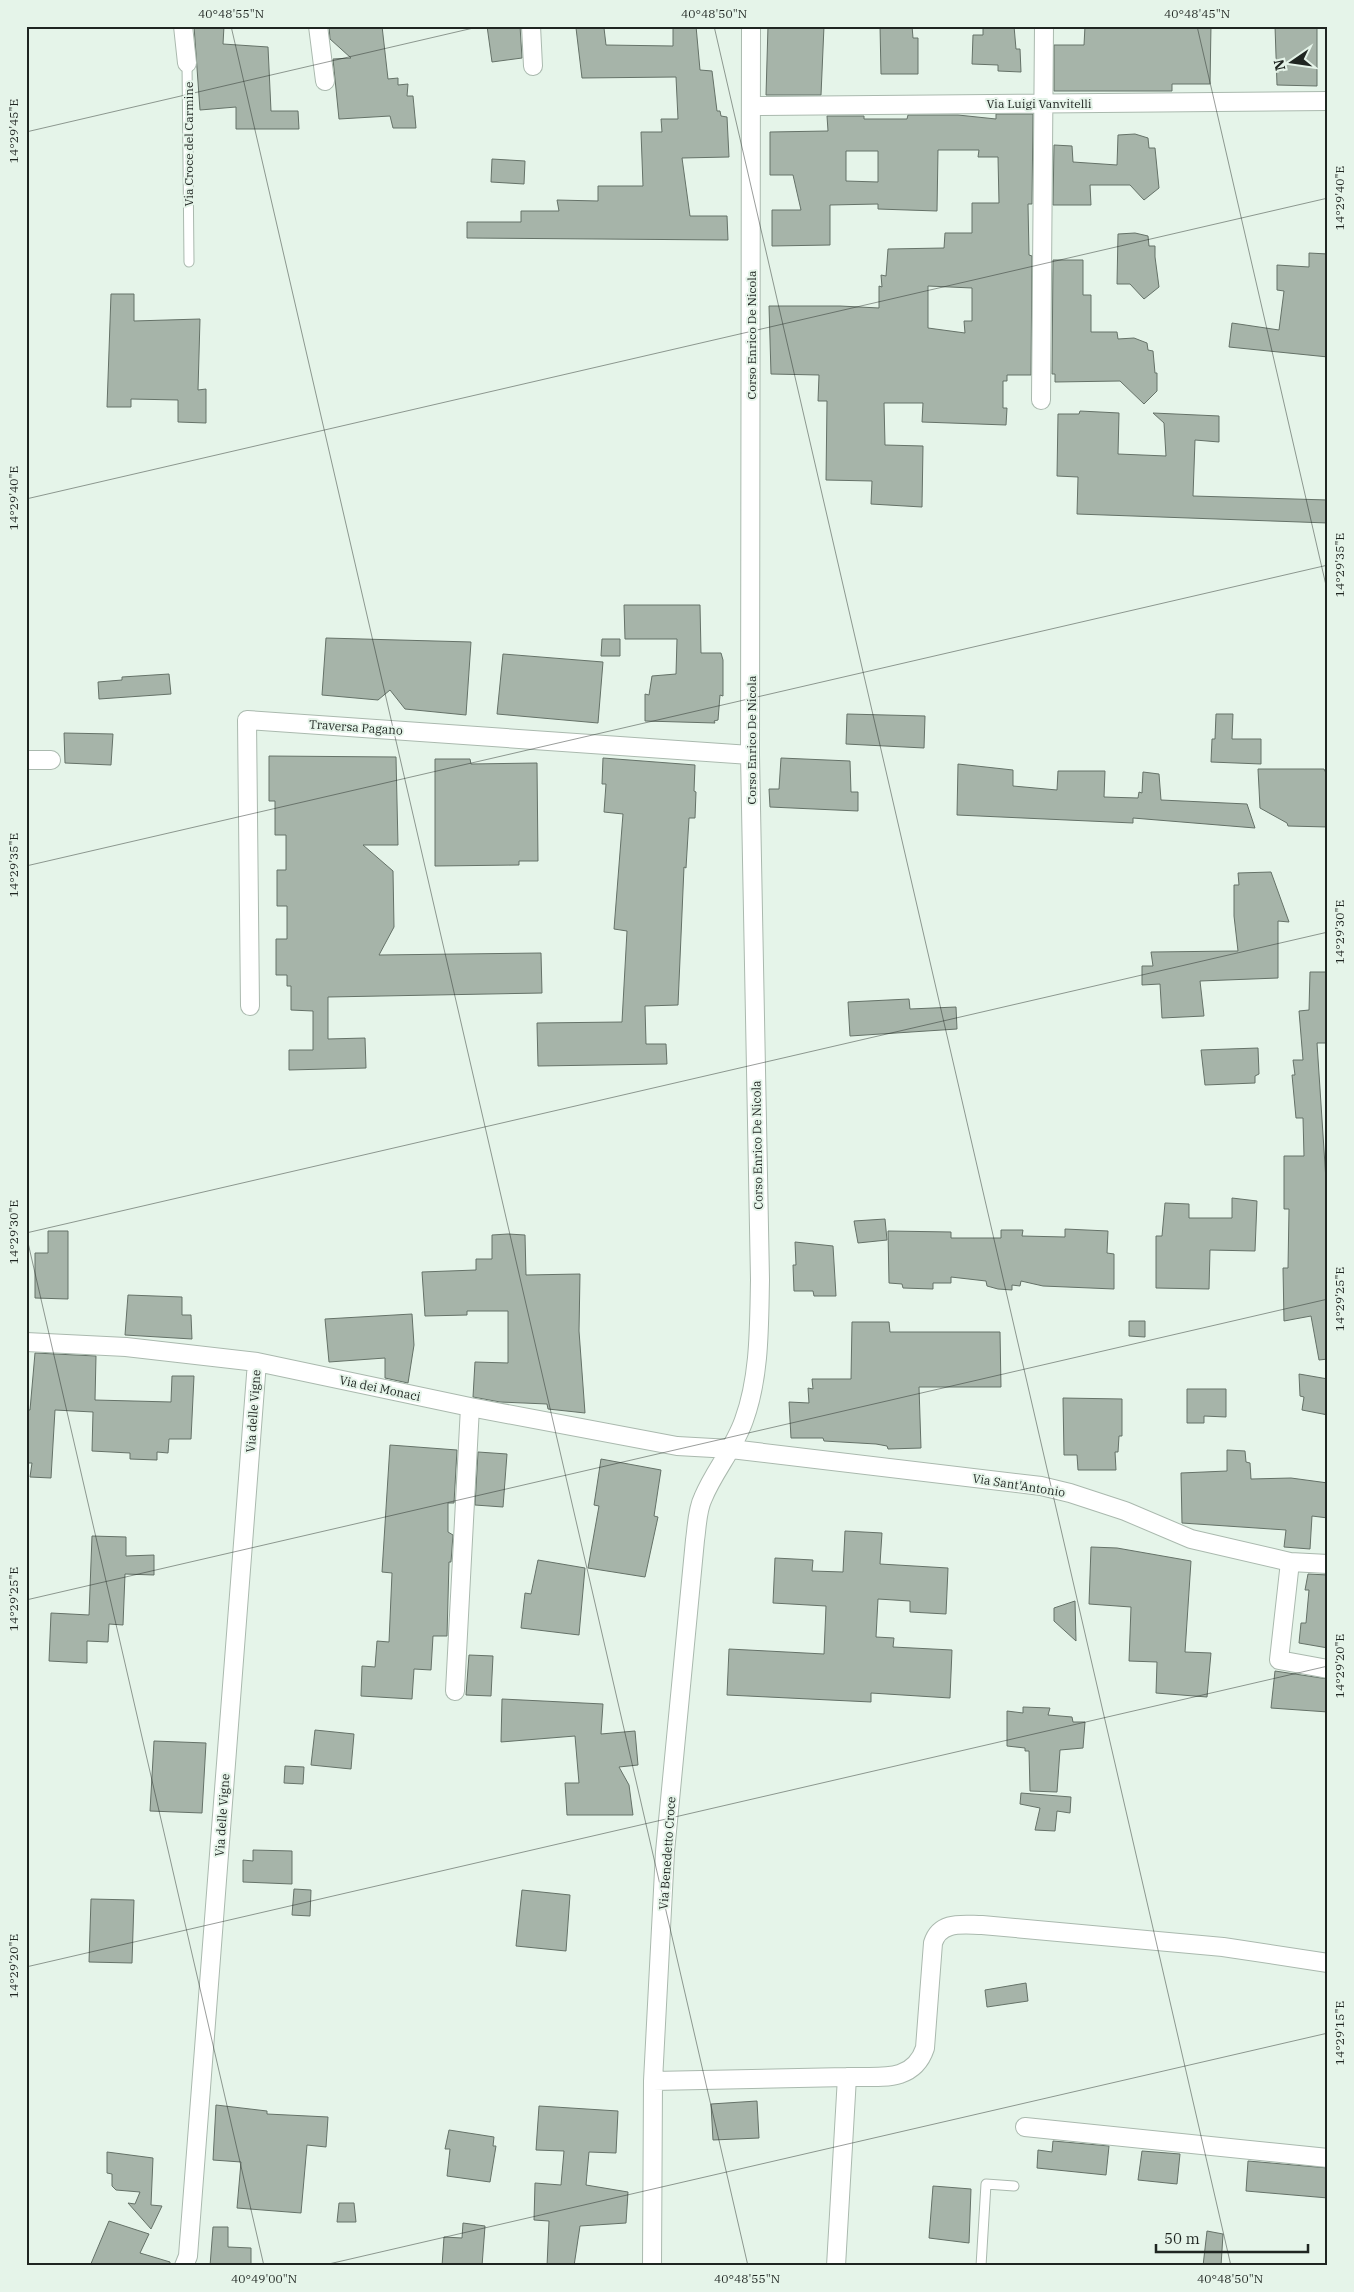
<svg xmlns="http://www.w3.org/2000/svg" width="1354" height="2292" font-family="'IBM Plex Serif',serif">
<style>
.building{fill:#a6b4a9;stroke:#657268;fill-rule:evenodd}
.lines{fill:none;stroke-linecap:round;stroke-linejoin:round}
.service-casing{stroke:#aab9ae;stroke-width:11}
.minor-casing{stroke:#aab9ae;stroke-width:20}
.service{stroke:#fff;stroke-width:9}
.minor{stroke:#fff;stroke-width:18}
.ticks{fill:none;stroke:#1f2521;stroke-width:1;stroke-opacity:0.45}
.labels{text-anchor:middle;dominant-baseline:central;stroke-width:4;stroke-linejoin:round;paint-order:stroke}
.street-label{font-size:12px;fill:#1f2521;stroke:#e5f4e9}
.neatline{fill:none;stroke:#1f2521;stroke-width:2}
.ticks-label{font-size:12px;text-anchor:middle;fill:#1f2521}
</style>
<rect width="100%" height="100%" fill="#e5f4e9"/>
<path class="building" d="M 194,26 L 224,26 L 223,44 L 268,47 L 271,111 L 298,111 L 299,129 L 236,129 L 236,107 L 200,110 Z
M 329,26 L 382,26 L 388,79 L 398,78 L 398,85 L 408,84 L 407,96 L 413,96 L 416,128 L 393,128 L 390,116 L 339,119 L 333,59 L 351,58 L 330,39 Z
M 487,26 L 520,26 L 522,58 L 492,62 Z
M 673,26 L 696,26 L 700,70 L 712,71 L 717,111 L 720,111 L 721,116 L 727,117 L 729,157 L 682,158 L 690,216 L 727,216 L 728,240 L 467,238 L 467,222 L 521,222 L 521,211 L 559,211 L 557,200 L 598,201 L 598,186 L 643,186 L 641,132 L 662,132 L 661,119 L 678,119 L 676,77 L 582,78 L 576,28 L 604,28 L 606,45 L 673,46 Z
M 768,26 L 824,26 L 821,95 L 766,95 Z
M 880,26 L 912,26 L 913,38 L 918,38 L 918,74 L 881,74 Z
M 983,26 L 1014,26 L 1016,49 L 1020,49 L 1021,72 L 998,71 L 998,65 L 972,64 L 973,35 L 983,35 Z
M 1085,26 L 1211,26 L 1210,84 L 1172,84 L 1172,91 L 1054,91 L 1054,45 L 1084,45 Z
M 1275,26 L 1317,26 L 1317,86 L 1277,85 Z
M 996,114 L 1033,114 L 1032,204 L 1028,204 L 1029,255 L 1032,256 L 1031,375 L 1007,375 L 1007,381 L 1003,381 L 1003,408 L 1007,408 L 1006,425 L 922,422 L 923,403 L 884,403 L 885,445 L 923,446 L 922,507 L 871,504 L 872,481 L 826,480 L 827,401 L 818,401 L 819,375 L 771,374 L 769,306 L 840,306 L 879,308 L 879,286 L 882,287 L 881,275 L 886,276 L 888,249 L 944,248 L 945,233 L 972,233 L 972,203 L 999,203 L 998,157 L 978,157 L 979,150 L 938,150 L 937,211 L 878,209 L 878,204 L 830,205 L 830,245 L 772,246 L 772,210 L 801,210 L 793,175 L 770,175 L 770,132 L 828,131 L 827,116 L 864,116 L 864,119 L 907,119 L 908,115 L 958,115 L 996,119 ZM 846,151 L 878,151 L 878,182 L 846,181 ZM 928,286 L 972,288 L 972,321 L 964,321 L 965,333 L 928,328 Z
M 1135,134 L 1148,138 L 1149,148 L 1155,148 L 1159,188 L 1144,200 L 1130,185 L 1090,185 L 1091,205 L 1053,205 L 1054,145 L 1072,146 L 1073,162 L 1117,165 L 1118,135 Z
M 492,159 L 525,161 L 524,184 L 491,182 Z
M 1135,233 L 1148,236 L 1149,246 L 1155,246 L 1155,257 L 1159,287 L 1144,299 L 1130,284 L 1117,284 L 1118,234 Z
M 1309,253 L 1328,254 L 1328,357 L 1229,347 L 1232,323 L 1279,330 L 1284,291 L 1277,290 L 1277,265 L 1309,267 Z
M 1053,260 L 1083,260 L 1083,295 L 1091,295 L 1091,332 L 1117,332 L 1118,339 L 1134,338 L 1147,343 L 1148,350 L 1153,351 L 1155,373 L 1157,373 L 1157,391 L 1144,404 L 1120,381 L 1055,382 L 1055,374 L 1052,374 Z
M 111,294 L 134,294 L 134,321 L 200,319 L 198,390 L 206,389 L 206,423 L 178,422 L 178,400 L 131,399 L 131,407 L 107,407 Z
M 1080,411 L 1119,413 L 1118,454 L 1166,456 L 1164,423 L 1153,413 L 1219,416 L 1219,442 L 1195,440 L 1193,496 L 1328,500 L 1328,523 L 1077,514 L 1078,477 L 1057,476 L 1058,414 L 1079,414 Z
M 624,605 L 700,605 L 701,653 L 721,653 L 723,660 L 723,696 L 720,695 L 718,720 L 714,721 L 715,723 L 645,721 L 645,694 L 649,695 L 652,676 L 676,674 L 677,639 L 625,639 Z
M 326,638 L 471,642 L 466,715 L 405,709 L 390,690 L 378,700 L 322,695 Z
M 602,639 L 620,639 L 620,656 L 601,656 Z
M 503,654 L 603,662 L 598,723 L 497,714 Z
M 169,674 L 171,694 L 99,699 L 98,682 L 122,680 L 122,677 Z
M 847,714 L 925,716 L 924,748 L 846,744 Z
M 1216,714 L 1233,714 L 1232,739 L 1261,739 L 1261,764 L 1211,762 L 1212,739 L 1215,739 Z
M 64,733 L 113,734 L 111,765 L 65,763 Z
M 269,756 L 396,757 L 398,845 L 363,845 L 393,871 L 394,927 L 379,955 L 541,953 L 542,993 L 328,997 L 328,1039 L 365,1038 L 366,1068 L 289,1070 L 289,1050 L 313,1050 L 313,1011 L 291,1010 L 291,986 L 287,986 L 287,975 L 276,975 L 276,939 L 287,939 L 287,906 L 277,906 L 277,870 L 286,870 L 286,835 L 275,835 L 275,801 L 269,801 Z
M 603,758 L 695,765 L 694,791 L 696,792 L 695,818 L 689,818 L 686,868 L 684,867 L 678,1005 L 645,1006 L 646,1044 L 666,1044 L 667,1064 L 538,1066 L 537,1023 L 622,1022 L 627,931 L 614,929 L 623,814 L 604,812 L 606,784 L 602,784 Z
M 781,758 L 850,761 L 851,792 L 858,792 L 858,811 L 770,807 L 769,789 L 779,789 Z
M 435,759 L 470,759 L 471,764 L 537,763 L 538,861 L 519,861 L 519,865 L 435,866 Z
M 958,764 L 1013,770 L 1013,786 L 1057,790 L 1058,771 L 1105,771 L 1104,797 L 1138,798 L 1139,792 L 1142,793 L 1143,772 L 1159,774 L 1161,800 L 1247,804 L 1255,828 L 1133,818 L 1133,823 L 957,815 Z
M 1258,769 L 1324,769 L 1326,773 L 1328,773 L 1328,827 L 1288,826 L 1287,823 L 1260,808 Z
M 1271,872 L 1289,922 L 1278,921 L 1278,978 L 1200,981 L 1204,1016 L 1162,1018 L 1160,984 L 1142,985 L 1142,966 L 1153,966 L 1151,952 L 1238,951 L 1234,916 L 1234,885 L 1239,885 L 1238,873 Z
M 1310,972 L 1328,972 L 1328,1043 L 1317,1043 L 1328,1211 L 1328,1359 L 1319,1360 L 1311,1316 L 1284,1321 L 1283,1268 L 1288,1268 L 1289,1209 L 1284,1209 L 1284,1156 L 1304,1156 L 1303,1118 L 1296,1118 L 1292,1075 L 1295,1075 L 1293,1060 L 1303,1060 L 1299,1011 L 1309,1010 Z
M 909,999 L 910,1009 L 956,1007 L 957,1029 L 850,1036 L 848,1002 Z
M 1258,1048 L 1259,1074 L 1255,1076 L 1255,1083 L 1205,1085 L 1201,1050 Z
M 1232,1198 L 1257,1201 L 1255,1251 L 1210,1250 L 1209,1289 L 1156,1288 L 1156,1236 L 1162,1236 L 1165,1203 L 1189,1204 L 1189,1218 L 1232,1218 Z
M 885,1219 L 887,1240 L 858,1243 L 854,1221 Z
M 1065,1229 L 1108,1231 L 1107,1253 L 1114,1254 L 1114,1289 L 1043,1286 L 1021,1281 L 1020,1286 L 1012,1285 L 1012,1290 L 998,1289 L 987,1286 L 986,1281 L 951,1277 L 951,1283 L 933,1283 L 933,1289 L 903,1288 L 902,1284 L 889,1283 L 888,1231 L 951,1232 L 951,1238 L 1001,1238 L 1001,1230 L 1023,1230 L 1022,1236 L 1065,1237 Z
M 48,1231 L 68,1231 L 68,1299 L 35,1298 L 35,1253 L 48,1253 Z
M 508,1234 L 525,1235 L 526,1275 L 580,1274 L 579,1331 L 585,1413 L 548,1409 L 547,1404 L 500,1402 L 473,1397 L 475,1362 L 508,1363 L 508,1311 L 467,1311 L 467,1315 L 425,1316 L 422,1272 L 476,1270 L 476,1259 L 492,1259 L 492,1235 Z
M 795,1242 L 833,1246 L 836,1296 L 814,1296 L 813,1291 L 794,1291 L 793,1265 L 796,1265 Z
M 128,1295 L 182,1297 L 182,1315 L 191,1315 L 192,1339 L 125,1335 Z
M 412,1314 L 414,1345 L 408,1383 L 385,1378 L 385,1358 L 329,1362 L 325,1319 Z
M 1129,1321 L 1145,1321 L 1145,1337 L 1129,1336 Z
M 852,1322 L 889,1322 L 890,1332 L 1000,1332 L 1001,1387 L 919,1387 L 921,1448 L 888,1449 L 887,1446 L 876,1444 L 824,1441 L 823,1438 L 791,1438 L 789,1402 L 809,1403 L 808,1388 L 813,1389 L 812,1379 L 851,1379 Z
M 35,1353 L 96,1356 L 95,1400 L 171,1402 L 172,1376 L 194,1376 L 191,1439 L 169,1439 L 168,1453 L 157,1452 L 157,1460 L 130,1459 L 130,1453 L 92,1451 L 93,1412 L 55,1410 L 51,1478 L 30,1477 L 32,1463 L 26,1463 L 26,1410 L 30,1410 Z
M 1299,1374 L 1328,1379 L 1328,1415 L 1302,1410 L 1304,1397 L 1300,1396 Z
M 1187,1389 L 1226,1389 L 1226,1417 L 1204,1416 L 1204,1423 L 1187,1423 Z
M 1063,1398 L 1122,1399 L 1122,1436 L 1119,1436 L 1118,1452 L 1115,1452 L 1116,1470 L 1078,1470 L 1077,1455 L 1064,1455 Z
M 390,1445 L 457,1450 L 454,1503 L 448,1503 L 448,1532 L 453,1535 L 451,1562 L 449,1562 L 447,1636 L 433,1636 L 431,1670 L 414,1669 L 412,1699 L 361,1696 L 362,1666 L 375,1667 L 377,1641 L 389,1642 L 392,1573 L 382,1572 Z
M 1227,1450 L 1245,1451 L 1246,1462 L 1250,1463 L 1251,1479 L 1291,1478 L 1328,1483 L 1328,1518 L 1312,1516 L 1310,1549 L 1284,1547 L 1286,1530 L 1182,1523 L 1181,1473 L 1227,1471 Z
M 478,1452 L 507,1454 L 503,1507 L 475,1505 Z
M 601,1459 L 661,1470 L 654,1516 L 658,1517 L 645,1577 L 588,1568 L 599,1506 L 594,1505 Z
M 845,1531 L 882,1533 L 880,1564 L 948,1568 L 946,1614 L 910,1612 L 910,1601 L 878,1599 L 876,1637 L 894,1638 L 893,1647 L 952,1650 L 950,1698 L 871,1693 L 871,1702 L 727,1695 L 729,1649 L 824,1654 L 826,1606 L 773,1603 L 775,1558 L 813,1560 L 812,1571 L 843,1572 Z
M 92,1536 L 126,1537 L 126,1556 L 154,1555 L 154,1575 L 125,1574 L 123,1625 L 109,1624 L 108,1642 L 87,1641 L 87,1663 L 49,1661 L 51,1613 L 89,1615 Z
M 1091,1547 L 1117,1548 L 1191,1561 L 1185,1652 L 1211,1653 L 1207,1697 L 1156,1693 L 1157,1662 L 1129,1661 L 1131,1607 L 1089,1604 Z
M 538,1560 L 585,1568 L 579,1635 L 521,1628 L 525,1593 L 531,1594 Z
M 1308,1574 L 1328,1575 L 1328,1648 L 1299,1643 L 1301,1623 L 1306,1623 L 1309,1590 L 1305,1590 Z
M 1075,1601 L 1076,1641 L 1054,1621 L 1054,1608 Z
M 469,1655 L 493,1656 L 491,1696 L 466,1695 Z
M 1275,1671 L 1328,1679 L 1328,1712 L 1271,1708 Z
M 502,1699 L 603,1704 L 601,1734 L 635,1731 L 638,1765 L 619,1767 L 629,1785 L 633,1815 L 567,1815 L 565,1783 L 579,1783 L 575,1736 L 501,1742 Z
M 1023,1707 L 1050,1708 L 1048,1715 L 1072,1717 L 1073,1722 L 1085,1722 L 1083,1748 L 1060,1750 L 1057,1792 L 1030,1791 L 1029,1751 L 1025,1751 L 1025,1748 L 1007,1746 L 1007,1711 L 1023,1713 Z
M 315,1730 L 354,1734 L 351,1769 L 311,1765 Z
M 154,1741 L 206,1743 L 202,1813 L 150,1811 Z
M 285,1766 L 304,1767 L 303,1784 L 284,1783 Z
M 1021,1793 L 1071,1797 L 1070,1813 L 1057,1811 L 1055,1831 L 1035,1830 L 1040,1808 L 1020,1804 Z
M 253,1850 L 292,1851 L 292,1884 L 243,1882 L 243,1860 L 253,1861 Z
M 294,1889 L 311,1890 L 310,1916 L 292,1915 Z
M 522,1890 L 570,1895 L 566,1951 L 516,1946 Z
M 91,1899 L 134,1900 L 132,1963 L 89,1962 Z
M 1026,1983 L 1028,2001 L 987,2007 L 985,1990 Z
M 757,2101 L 759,2138 L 713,2140 L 711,2104 Z
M 216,2105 L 267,2111 L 267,2114 L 328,2117 L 326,2147 L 307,2145 L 301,2213 L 237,2208 L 241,2162 L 213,2160 Z
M 539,2106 L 618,2111 L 616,2153 L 589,2152 L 586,2185 L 628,2192 L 626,2223 L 580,2226 L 574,2266 L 547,2266 L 549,2221 L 534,2220 L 535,2183 L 561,2185 L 564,2151 L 536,2150 Z
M 449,2130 L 494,2137 L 493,2146 L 496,2146 L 490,2182 L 447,2176 L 450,2149 L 445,2149 Z
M 1053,2141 L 1109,2146 L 1106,2175 L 1037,2168 L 1038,2150 L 1052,2152 Z
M 1142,2151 L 1180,2154 L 1177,2184 L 1138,2180 Z
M 107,2152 L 153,2158 L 151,2205 L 162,2206 L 151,2229 L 128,2203 L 135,2204 L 140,2192 L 116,2190 L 112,2186 L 112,2174 L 107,2173 Z
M 1248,2161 L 1328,2168 L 1328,2198 L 1246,2191 Z
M 933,2186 L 971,2189 L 969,2243 L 929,2238 Z
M 339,2203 L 354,2203 L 356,2222 L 337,2222 Z
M 109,2221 L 149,2234 L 140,2253 L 170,2262 L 170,2266 L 90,2266 Z
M 463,2223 L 485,2226 L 482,2266 L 442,2266 L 444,2237 L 462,2238 Z
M 213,2227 L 228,2227 L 228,2247 L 251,2248 L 251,2266 L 210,2266 Z
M 1207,2231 L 1223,2234 L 1221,2266 L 1203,2266 Z"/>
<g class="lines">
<defs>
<path id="service" d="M 187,63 L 189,262
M 981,2266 L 986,2184 L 1014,2186"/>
<path id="minor" d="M 183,26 L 187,63
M 318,26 L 325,81
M 531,26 L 533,66
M 751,106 L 1328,101
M 1041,400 L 1044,26
M 26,760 L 51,760
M 250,1006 L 247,720 L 750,755
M 26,1342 L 126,1347 L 257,1362 L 470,1407 L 677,1446 L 731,1449 L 1041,1486 L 1070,1493 L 1125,1511 L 1191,1539 L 1290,1562 L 1328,1564
M 1290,1562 L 1279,1660 L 1328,1669
M 455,1691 L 470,1407
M 653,2081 L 847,2077
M 1025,2127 L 1328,2158
M 184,2266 L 188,2256 L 257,1362
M 652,2266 L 653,2081 L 665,1852 L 695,1540 C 697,1527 697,1510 703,1498 C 714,1471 734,1449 744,1420 C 760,1376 759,1326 760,1280 L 750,755 L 751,26
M 836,2266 L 847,2077 C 878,2076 913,2084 925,2048 L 933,1943 C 940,1920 964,1925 982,1925 L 1223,1947 L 1328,1963"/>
</defs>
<use href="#service" class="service-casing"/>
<use href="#minor" class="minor-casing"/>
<use href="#service" class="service"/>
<use href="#minor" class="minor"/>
</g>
<path class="ticks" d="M 231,26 L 748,2266M 714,26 L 1231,2266M 1197,26 L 1328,594M 26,132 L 482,26M 26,499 L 1328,198M 26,866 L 1328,565M 26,1233 L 1328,932M 26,1234 L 264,2266M 26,1600 L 1328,1299M 26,1967 L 1328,1666M 320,2266 L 1328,2033"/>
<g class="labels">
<g class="street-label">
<text x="1039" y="103">Via Luigi Vanvitelli</text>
<text transform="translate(188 144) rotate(-90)">Via Croce del Carmine</text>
<text transform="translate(751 335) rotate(-90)">Corso Enrico De Nicola</text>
<text transform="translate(356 727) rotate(4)">Traversa Pagano</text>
<text transform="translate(751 740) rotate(-90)">Corso Enrico De Nicola</text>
<text transform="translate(757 1145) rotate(-91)">Corso Enrico De Nicola</text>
<text transform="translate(380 1388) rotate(12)">Via dei Monaci</text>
<text transform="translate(253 1411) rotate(-86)">Via delle Vigne</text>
<text transform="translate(1019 1485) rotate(9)">Via Sant'Antonio</text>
<text transform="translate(222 1815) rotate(-86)">Via delle Vigne</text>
<text transform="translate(667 1853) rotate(-86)">Via Benedetto Croce</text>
</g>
</g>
<rect width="1354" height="2292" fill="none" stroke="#e5f4e9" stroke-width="55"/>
<g transform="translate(1292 62) rotate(257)" stroke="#e5f4e9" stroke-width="4" paint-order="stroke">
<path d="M0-4L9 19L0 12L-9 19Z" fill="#1f2521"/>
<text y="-8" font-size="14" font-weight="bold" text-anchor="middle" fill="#1f2521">N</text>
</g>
<path d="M1156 2244v8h152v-8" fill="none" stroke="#1f2521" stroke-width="2.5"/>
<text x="1164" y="2244" font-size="15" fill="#1f2521" stroke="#e5f4e9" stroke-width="4" paint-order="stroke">50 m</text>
<rect x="28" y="28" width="1298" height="2236" class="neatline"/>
<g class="ticks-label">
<text x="231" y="18">40°48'55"N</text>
<text x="714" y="18">40°48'50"N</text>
<text x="1197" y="18">40°48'45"N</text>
<text transform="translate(14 131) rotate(-90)" y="4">14°29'45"E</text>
<text transform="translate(1340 198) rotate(-90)" y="4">14°29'40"E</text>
<text transform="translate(14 498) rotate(-90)" y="4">14°29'40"E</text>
<text transform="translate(1340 565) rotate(-90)" y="4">14°29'35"E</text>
<text transform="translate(14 865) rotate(-90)" y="4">14°29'35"E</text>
<text transform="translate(1340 932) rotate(-90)" y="4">14°29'30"E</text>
<text transform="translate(14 1232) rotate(-90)" y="4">14°29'30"E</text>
<text transform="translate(1340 1299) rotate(-90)" y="4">14°29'25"E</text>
<text transform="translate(14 1599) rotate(-90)" y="4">14°29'25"E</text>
<text transform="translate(1340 1666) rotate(-90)" y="4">14°29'20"E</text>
<text transform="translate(14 1966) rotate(-90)" y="4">14°29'20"E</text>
<text transform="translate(1340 2033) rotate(-90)" y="4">14°29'15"E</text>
<text x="264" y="2283">40°49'00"N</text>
<text x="747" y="2283">40°48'55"N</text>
<text x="1230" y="2283">40°48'50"N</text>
</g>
</svg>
